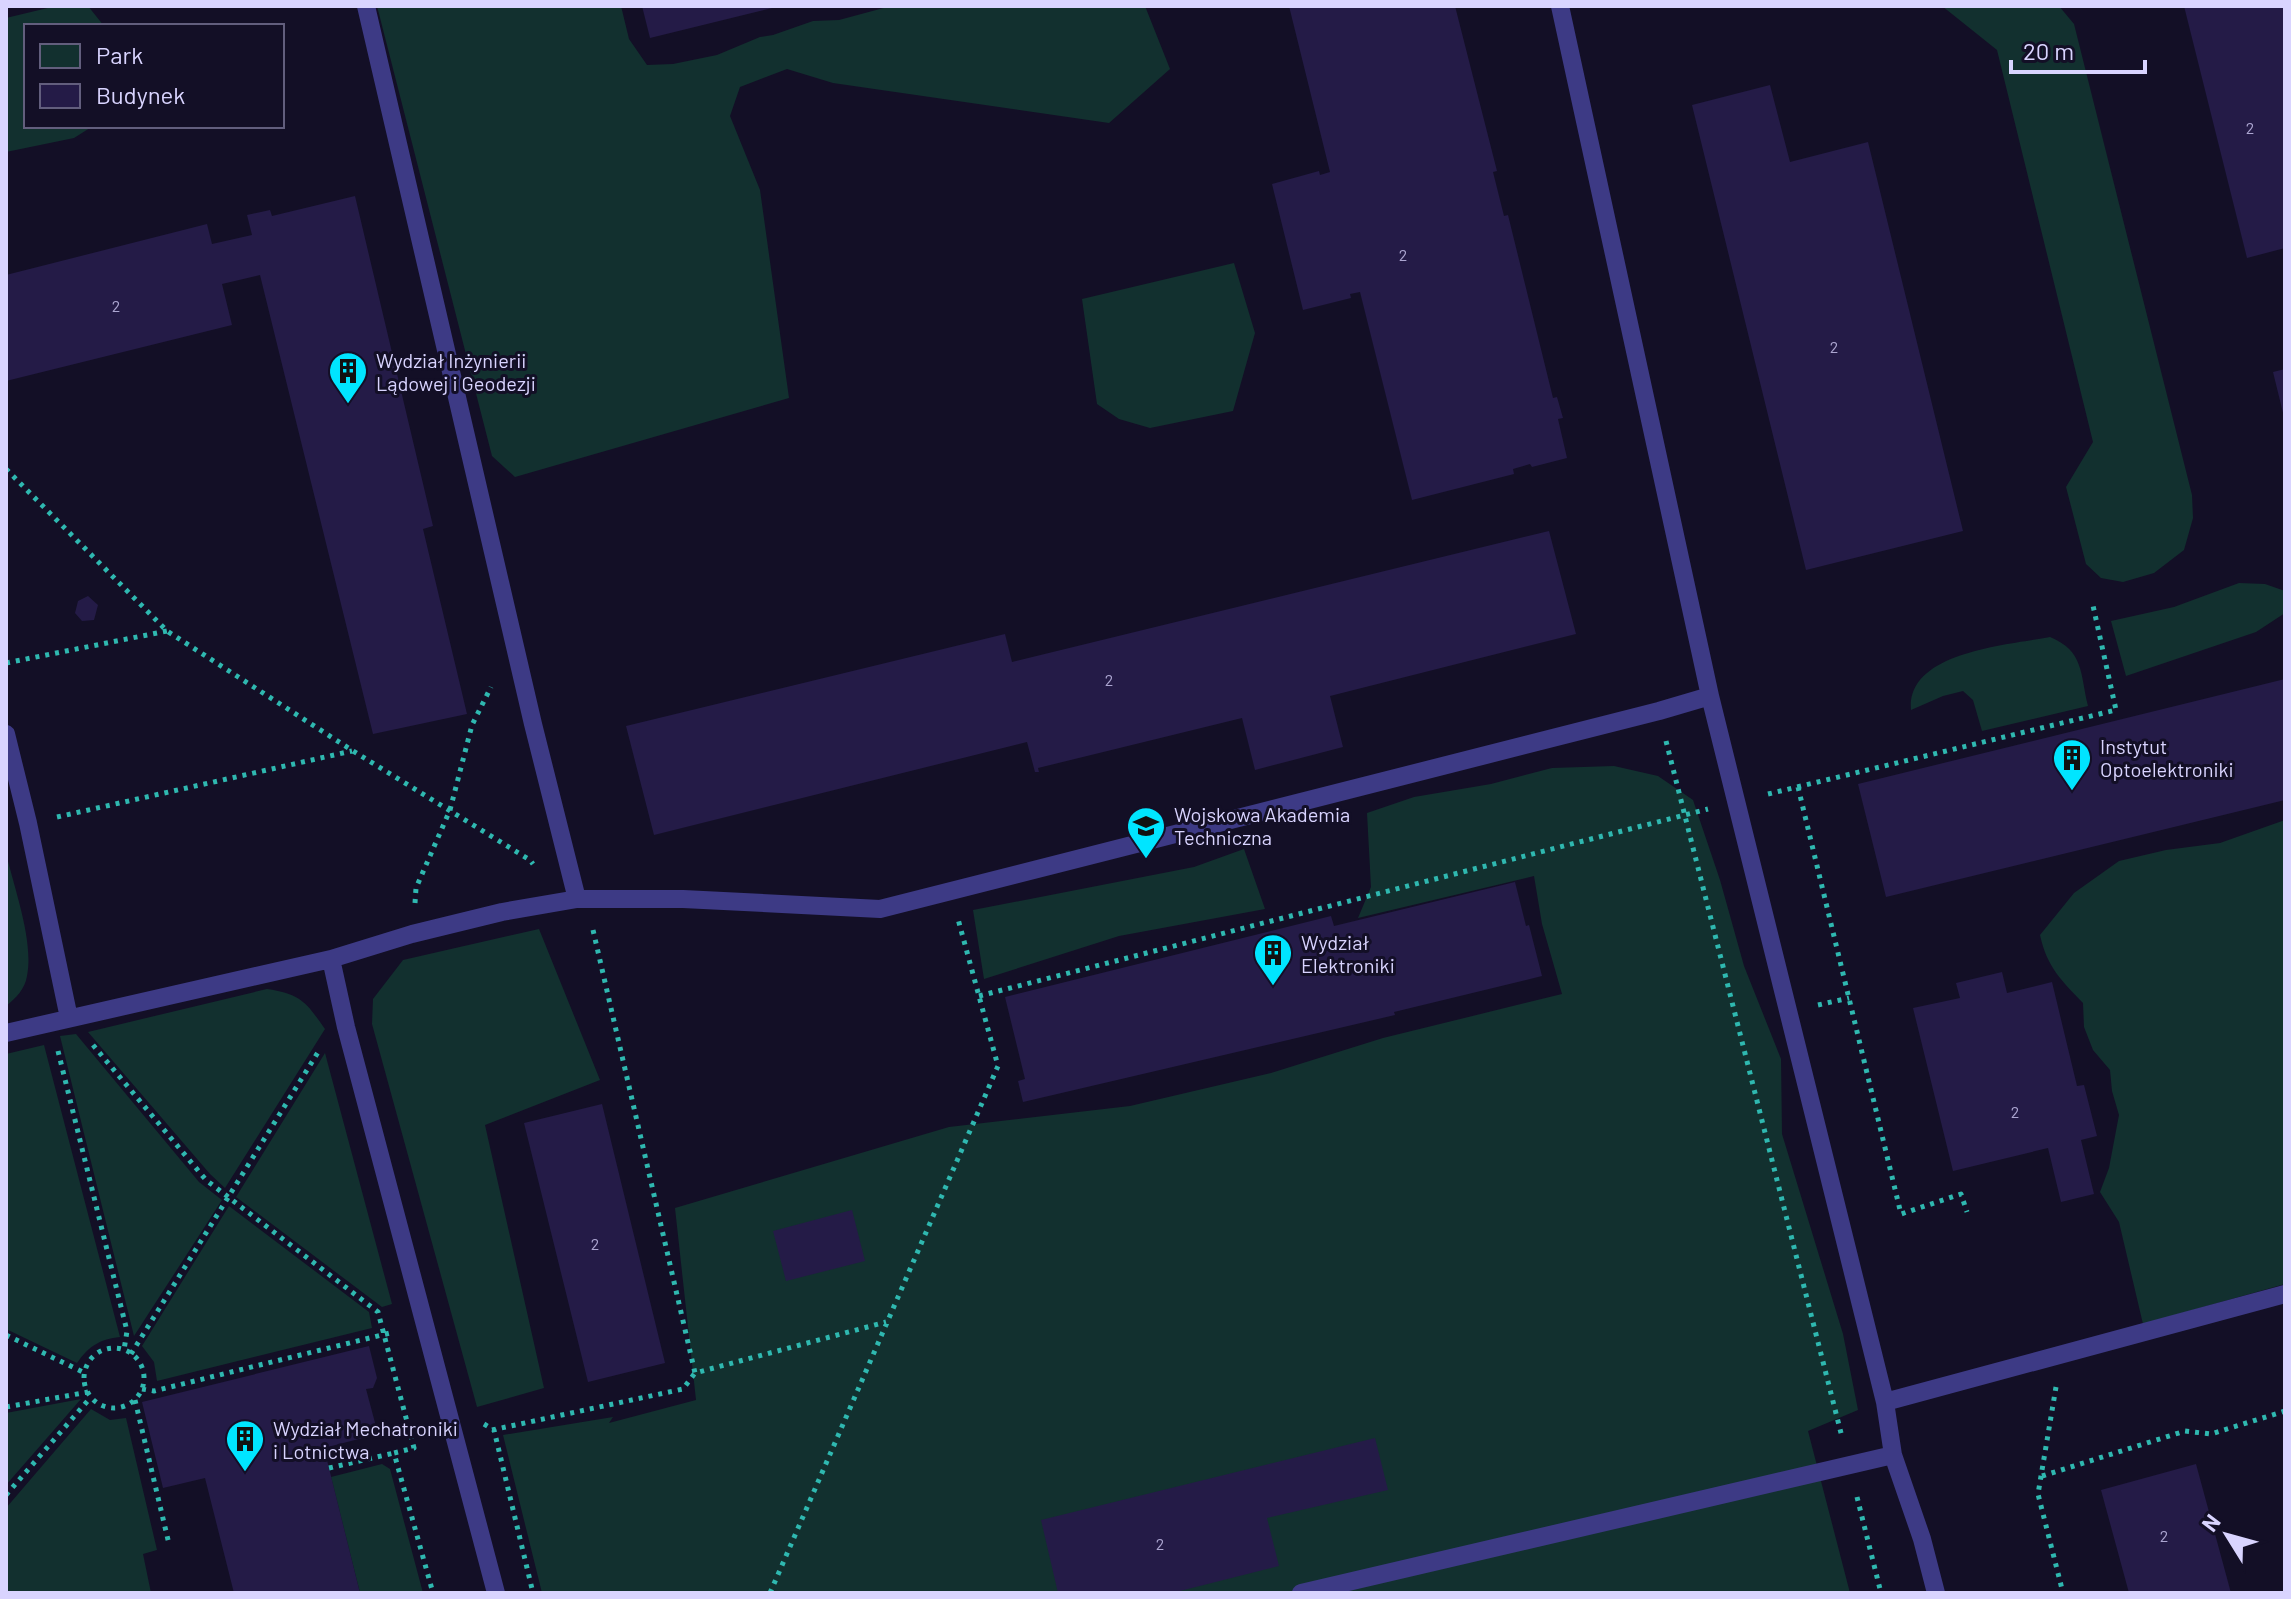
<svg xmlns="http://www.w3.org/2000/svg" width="2291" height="1599" font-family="Barlow,sans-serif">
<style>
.green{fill:#12302f}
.building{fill:#241b47}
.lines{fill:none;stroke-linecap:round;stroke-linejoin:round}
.path{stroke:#2fb8b0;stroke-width:5;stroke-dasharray:4 6;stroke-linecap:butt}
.lane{stroke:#3d3a85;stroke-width:18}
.labels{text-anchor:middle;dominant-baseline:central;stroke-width:6;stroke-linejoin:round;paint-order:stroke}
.number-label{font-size:16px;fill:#aca6d1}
.poi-label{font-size:20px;fill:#d9d4ff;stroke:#130f26;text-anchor:start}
</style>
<rect width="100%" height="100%" fill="#130f26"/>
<path class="green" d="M 56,6 L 88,6 L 104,26 L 26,26 L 26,126 L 93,126 L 74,138 L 6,152 L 6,18 Z
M 377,6 L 621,6 L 629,39 L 647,65 L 673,64 L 717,55 L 760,37 L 773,35 L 813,21 L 839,20 L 891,6 L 1145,6 L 1170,69 L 1109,123 L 833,83 L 787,69 L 740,87 L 730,116 L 760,190 L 789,398 L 515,477 L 492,456 Z
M 1942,6 L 2059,6 L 2074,24 L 2192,495 L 2193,518 L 2184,550 L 2154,573 L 2123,582 L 2101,578 L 2086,564 L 2066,487 L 2093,442 L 1997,50 Z
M 1234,263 L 1255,333 L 1233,411 L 1150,428 L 1119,419 L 1097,404 L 1082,299 Z
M 2239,583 L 2265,584 L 2285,591 L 2285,613 L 2256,632 L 2126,676 L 2111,621 L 2174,607 Z
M 2050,637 C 2084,651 2080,673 2088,706 L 1982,731 L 1973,700 L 1963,691 L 1943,696 L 1911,710 C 1906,651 2010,645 2050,637 Z
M 1614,766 L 1658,776 L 1693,800 L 1720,880 L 1744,966 L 1781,1059 L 1782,1134 L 1843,1334 L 1858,1410 L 1808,1431 L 1850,1593 L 542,1593 L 503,1435 L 613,1417 L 609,1423 L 696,1400 L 675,1208 L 949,1127 L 1130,1106 L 1271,1073 L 1383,1038 L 1562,994 L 1542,924 L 1534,876 L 1358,918 L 1371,887 L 1367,813 L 1414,797 L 1491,784 L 1552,768 Z
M 2285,820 L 2285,1284 L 2143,1324 L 2119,1222 L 2100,1192 L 2109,1168 L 2119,1115 L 2112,1091 L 2110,1070 L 2093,1050 L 2084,1027 L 2083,1003 C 2061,980 2047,967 2040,935 L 2074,893 L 2119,861 L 2166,850 L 2220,843 Z
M 1244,849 L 1265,909 L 1119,936 L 984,979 L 973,910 L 1194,867 Z
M 6,853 C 14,888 34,941 27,976 C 25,989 16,998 6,1006 Z
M 539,929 L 600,1080 L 485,1125 L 544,1388 L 477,1407 L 372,1024 L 373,999 L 403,960 Z
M 267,989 C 301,994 306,1002 325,1029 L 225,1188 L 210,1174 L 88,1032 Z
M 76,1034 L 199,1182 L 222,1200 L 134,1336 L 60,1036 Z
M 44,1045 L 120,1337 C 100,1339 89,1346 77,1363 L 6,1329 L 6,1054 Z
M 325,1053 L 392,1304 L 382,1307 L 236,1197 Z
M 229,1206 L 369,1312 L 372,1328 L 157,1381 L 154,1362 L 142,1346 Z
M 81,1399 L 6,1485 L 6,1413 Z
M 91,1409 L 110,1420 L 126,1418 L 157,1550 L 143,1554 L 151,1593 L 6,1593 L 6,1508 Z
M 382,1464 L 390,1469 L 423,1593 L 360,1593 L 331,1477 Z"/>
<path class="building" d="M 642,6 L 776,6 L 776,7 L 650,38 Z
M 1289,6 L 1455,6 L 1497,171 L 1493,172 L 1504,216 L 1508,215 L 1553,398 L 1557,397 L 1563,418 L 1558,419 L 1567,458 L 1532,467 L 1530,464 L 1513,469 L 1514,474 L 1412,500 L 1360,292 L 1350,294 L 1351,298 L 1303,310 L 1272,184 L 1319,171 L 1320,175 L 1330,172 Z
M 2184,6 L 2285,6 L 2285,248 L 2247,258 Z
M 1770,85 L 1790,162 L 1868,142 L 1963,531 L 1806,570 L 1692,105 Z
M 355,196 L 433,526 L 423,529 L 467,714 L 373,734 L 260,275 L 222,284 L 232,325 L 6,381 L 6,275 L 207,224 L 212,244 L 252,235 L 247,215 L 270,210 L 272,216 Z
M 2285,369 L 2285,417 L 2284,417 L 2273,372 Z
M 1549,531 L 1576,634 L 1330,696 L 1343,747 L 1255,770 L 1242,718 L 1038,768 L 1039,772 L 1035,772 L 1027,742 L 654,835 L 626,726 L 1005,634 L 1012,662 Z
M 88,596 L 98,605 L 94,620 L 82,621 L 75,613 L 78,601 Z
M 2285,679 L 2285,800 L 1886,897 L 1858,784 Z
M 1515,882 L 1526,926 L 1529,925 L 1542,976 L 1394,1012 L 1395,1015 L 1023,1102 L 1018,1081 L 1025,1079 L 1005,997 L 1331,916 L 1334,926 Z
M 2002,972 L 2007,993 L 2052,982 L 2077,1086 L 2084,1085 L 2097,1136 L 2081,1140 L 2094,1194 L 2061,1202 L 2048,1148 L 1953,1171 L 1913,1008 L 1960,998 L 1956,983 Z
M 602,1104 L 665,1363 L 588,1382 L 524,1123 Z
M 852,1210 L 865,1261 L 786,1281 L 773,1231 Z
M 369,1346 L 377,1378 L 373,1388 L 366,1389 L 378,1434 L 324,1448 L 360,1593 L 234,1593 L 205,1478 L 163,1488 L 142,1402 Z
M 1375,1438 L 1388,1490 L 1267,1518 L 1279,1566 L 1172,1593 L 1058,1593 L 1041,1520 Z
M 2196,1464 L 2231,1593 L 2129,1593 L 2101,1490 Z"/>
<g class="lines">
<path class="path" d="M 6,469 L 167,631 L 353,751 L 530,860 L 533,864
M 6,663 L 167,631
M 1666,741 L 1842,1437
M 1798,787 L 1901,1214 L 1961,1194 L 1967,1212
M 1768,794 L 2116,710 L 2092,601
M 57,817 L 352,751
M 415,903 L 416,888 L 450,810 L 472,725 L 491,687
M 593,930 L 695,1373 L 886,1322
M 979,996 L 1708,809
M 1818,1005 L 1849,998
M 93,1045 L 206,1180 L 378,1312 L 414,1448 L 394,1453 L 433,1593
M 58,1051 L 127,1331 L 124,1350
M 6,1335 L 85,1373
M84 1378a30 30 0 1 1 60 0a30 30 0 1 1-60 0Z
M 131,1354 L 320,1049
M 2056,1387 L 2038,1494 L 2063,1593
M 142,1389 L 154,1391 L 394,1332
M 135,1400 L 169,1544
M 6,1407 L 88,1392
M 484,1424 L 494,1430 L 533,1593
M 492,1430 L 683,1389 L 695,1373
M 329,1468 L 394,1453
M 2042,1476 L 2185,1431 L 2211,1434 L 2285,1411
M 6,1495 L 91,1397
M 1857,1497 L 1881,1593
M 770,1593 L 998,1066 L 958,919"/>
<path class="lane" d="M 366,6 L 533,724 L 577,899
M 1560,6 L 1710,696 L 1885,1402 L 1893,1455 L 1922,1539 L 1936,1593
M 6,734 L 28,823 L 69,1018
M 6,1033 L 331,959
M 1885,1402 L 2285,1294
M 496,1593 L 346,1027 L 331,959 L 412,934 L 502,912 L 577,899 L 683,899 L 880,909 L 1659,711 L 1710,696
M 1301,1593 L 1893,1455"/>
</g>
<defs>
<symbol id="building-pin" viewBox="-11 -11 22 30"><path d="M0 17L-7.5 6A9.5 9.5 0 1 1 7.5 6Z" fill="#00e5ff" stroke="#130f26"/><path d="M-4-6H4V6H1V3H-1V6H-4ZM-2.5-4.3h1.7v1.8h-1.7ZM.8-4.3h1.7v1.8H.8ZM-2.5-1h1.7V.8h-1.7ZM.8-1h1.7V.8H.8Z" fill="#111"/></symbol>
<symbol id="university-pin" viewBox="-11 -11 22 30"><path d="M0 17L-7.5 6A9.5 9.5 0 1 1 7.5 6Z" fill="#00e5ff" stroke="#130f26"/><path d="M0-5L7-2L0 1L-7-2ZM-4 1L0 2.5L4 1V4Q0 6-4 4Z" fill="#111"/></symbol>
</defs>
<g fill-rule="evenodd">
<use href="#building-pin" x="326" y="349" width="44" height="60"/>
<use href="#building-pin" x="2050" y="736" width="44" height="60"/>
<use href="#university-pin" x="1124" y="804" width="44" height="60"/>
<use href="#building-pin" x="1251" y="931" width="44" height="60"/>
<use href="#building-pin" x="223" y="1417" width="44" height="60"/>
</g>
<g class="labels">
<g class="number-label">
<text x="2250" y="127">2</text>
<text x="1403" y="254">2</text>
<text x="116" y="305">2</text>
<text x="1834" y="346">2</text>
<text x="1109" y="679">2</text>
<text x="2015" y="1111">2</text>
<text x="595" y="1243">2</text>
<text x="2164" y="1535">2</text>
<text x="1160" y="1543">2</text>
</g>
<g class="poi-label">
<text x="376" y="360">Wydział Inżynierii<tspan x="376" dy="23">Lądowej i Geodezji</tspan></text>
<text x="2100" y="746">Instytut<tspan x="2100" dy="23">Optoelektroniki</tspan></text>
<text x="1174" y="814">Wojskowa Akademia<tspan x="1174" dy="23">Techniczna</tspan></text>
<text x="1301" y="942">Wydział<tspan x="1301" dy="23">Elektroniki</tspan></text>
<text x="273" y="1428">Wydział Mechatroniki<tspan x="273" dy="23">i Lotnictwa</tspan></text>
</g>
</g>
<rect width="2291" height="1599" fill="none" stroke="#d9d4ff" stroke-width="16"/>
<rect x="24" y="24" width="260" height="104" fill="#130f26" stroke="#625e7d" stroke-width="2"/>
<rect x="40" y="44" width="40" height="24" fill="#12302f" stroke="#625e7d" stroke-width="2"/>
<text x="96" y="64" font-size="24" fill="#d9d4ff">Park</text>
<rect x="40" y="84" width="40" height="24" fill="#241b47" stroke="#625e7d" stroke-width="2"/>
<text x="96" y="104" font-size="24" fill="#d9d4ff">Budynek</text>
<g transform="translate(2227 1535) rotate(307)" stroke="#130f26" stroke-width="6" paint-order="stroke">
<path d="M0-6L14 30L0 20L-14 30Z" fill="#d9d4ff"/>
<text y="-12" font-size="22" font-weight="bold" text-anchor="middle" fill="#d9d4ff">N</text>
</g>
<path d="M2011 60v12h134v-12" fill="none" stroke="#d9d4ff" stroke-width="4"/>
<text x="2023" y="60" font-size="24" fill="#d9d4ff" stroke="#130f26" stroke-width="6" paint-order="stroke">20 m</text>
</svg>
